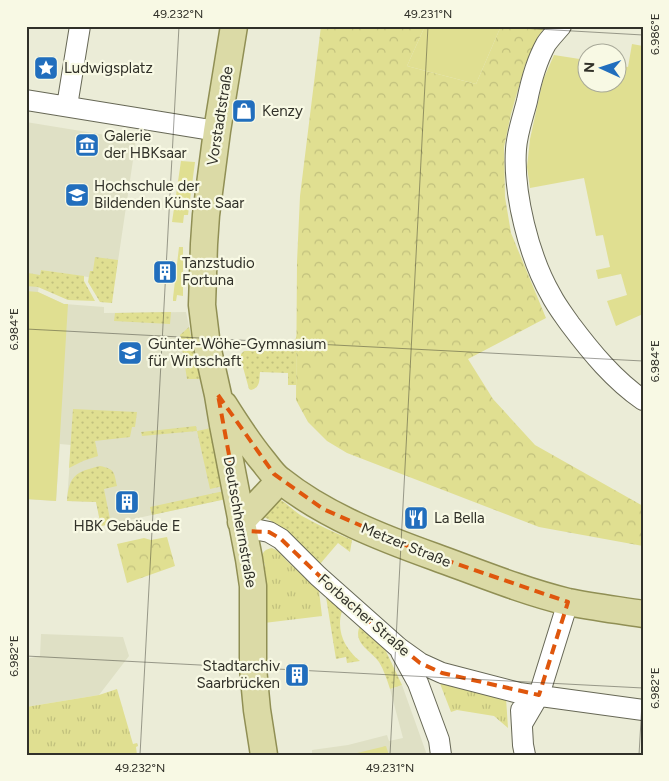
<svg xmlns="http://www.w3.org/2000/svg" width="669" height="781" font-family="Figtree,sans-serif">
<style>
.built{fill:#dfe0c5}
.grass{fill:url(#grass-dots)}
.forest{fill:url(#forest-crowns)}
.park{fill:url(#park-tufts)}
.garden{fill:#e0df91}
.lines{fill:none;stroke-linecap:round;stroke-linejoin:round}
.minor-casing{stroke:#676856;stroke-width:22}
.major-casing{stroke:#908f54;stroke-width:29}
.minor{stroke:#fff;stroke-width:20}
.major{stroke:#dbdaa6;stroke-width:26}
.marked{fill:none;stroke:#df570d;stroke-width:4;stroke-dasharray:10 6;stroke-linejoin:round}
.ticks{fill:none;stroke:#313129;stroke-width:1;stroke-opacity:0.45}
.labels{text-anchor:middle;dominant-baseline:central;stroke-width:4.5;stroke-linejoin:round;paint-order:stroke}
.poi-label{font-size:15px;fill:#313129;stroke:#f8f9e4;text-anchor:start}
.street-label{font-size:15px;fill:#313129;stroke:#f8f9e4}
.neatline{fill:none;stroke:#313129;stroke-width:2}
.ticks-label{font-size:12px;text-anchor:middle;fill:#313129}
</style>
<defs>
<pattern id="grass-dots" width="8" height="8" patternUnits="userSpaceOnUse" patternTransform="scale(1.25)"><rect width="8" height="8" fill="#e0df91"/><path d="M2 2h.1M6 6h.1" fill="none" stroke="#c1c07d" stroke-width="1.8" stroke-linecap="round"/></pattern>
<pattern id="forest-crowns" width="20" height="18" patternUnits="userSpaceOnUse" patternTransform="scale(1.25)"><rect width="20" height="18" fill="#e0df91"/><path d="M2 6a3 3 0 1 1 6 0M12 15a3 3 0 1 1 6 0" fill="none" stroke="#c1c07d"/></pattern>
<pattern id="park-tufts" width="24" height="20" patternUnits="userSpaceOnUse" patternTransform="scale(1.25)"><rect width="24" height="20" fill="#e0df91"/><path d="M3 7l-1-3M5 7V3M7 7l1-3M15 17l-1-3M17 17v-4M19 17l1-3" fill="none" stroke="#c1c07d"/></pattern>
</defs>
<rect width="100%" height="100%" fill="#ebecd7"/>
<path class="built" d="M 26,122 L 136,140 L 115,281 L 41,270 L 38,292 L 64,304 L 104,307 L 104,313 L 186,312 L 226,499 L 101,526 L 96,502 L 67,501 L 71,445 L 60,444 L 56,501 L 26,499 Z
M 41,634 L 123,637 L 129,656 L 99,695 L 26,707 L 26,659 L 40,656 Z
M 402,685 L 427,755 L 312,755 L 312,750 L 348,745 L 387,735 L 389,741 L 403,738 L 390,689 Z"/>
<path class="grass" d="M 95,257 L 118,260 L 112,303 L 100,302 L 88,282 L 90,271 L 93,271 Z
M 26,267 L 28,268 L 28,273 L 40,275 L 41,270 L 84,276 L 84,281 L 95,301 L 68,300 L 38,287 L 26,286 Z
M 171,312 L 170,324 L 114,321 L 115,313 Z
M 189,327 L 200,379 L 187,379 L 180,335 Z
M 297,335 L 296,385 L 288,385 L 288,373 L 260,372 C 259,380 261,387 251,390 L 249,389 L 241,360 L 241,354 L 244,351 L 283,351 C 292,349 294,343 297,335 Z
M 73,409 L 137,412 L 135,427 L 132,427 L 130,437 L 95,441 L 98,456 L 83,461 L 69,468 Z
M 196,426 L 197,431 L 211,428 L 223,486 L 210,489 L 197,431 L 142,436 L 141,432 Z
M 100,466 C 115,469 114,472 117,486 L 104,489 L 111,524 L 101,526 L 96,502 L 67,501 C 69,475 76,472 100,466 Z
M 224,491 L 226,499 L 152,515 L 150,507 Z
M 276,498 C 286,501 293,511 302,516 C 318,525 335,533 352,540 L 350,552 L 338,543 L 320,564 C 302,545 284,526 260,515 Z
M 326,597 L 342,611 C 336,630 344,648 360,661 L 347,663 L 346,657 L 336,659 Z
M 360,626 L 383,645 L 402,685 L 390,689 C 387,680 384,670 379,662 C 371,651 352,643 360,626 Z"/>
<path class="forest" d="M 321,26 L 425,26 L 407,66 L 476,84 L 501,26 L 546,26 L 539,35 L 525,65 L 511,114 L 504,147 L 505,197 L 511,233 L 546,318 L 468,359 L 493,399 L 535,445 L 643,506 L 643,546 L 539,527 L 347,453 L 327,441 L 308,422 L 296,400 L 297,262 L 300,196 Z
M 167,537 L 175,566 L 127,583 L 117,544 L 144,538 L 151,540 Z"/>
<path class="park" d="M 272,548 L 278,551 L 287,561 L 319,591 L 322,616 L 264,623 L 262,570 L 265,565 C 261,556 261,550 272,548 Z
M 439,681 L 506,698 L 508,728 L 494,716 L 457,710 L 451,712 Z
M 117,689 L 133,744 L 137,743 L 138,746 L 136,747 L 137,755 L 29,755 L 26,742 L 26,707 L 99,695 Z
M 386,746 L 389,755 L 353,755 L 353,754 Z"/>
<path class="garden" d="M 425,26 L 501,26 L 476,84 L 407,66 Z
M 632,44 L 643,46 L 643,268 L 641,269 L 643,273 L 643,314 L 616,326 L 607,301 L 627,295 L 621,274 L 598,279 L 596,270 L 610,267 L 603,235 L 596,236 L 584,178 L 530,188 L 527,167 L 530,139 L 543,80 L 554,55 L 586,60 L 586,82 L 616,82 L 617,65 L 628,67 Z
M 181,161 L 195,162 L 188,215 L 184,215 L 183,223 L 172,222 Z
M 179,247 L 183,247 L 183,296 L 177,295 L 176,301 L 173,301 L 173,298 Z
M 26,291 L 38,292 L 64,304 L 68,304 L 56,501 L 26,499 Z"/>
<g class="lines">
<defs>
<path id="minor" d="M 561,26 C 556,32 550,38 546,44 C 536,62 531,81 527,101 C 523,117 517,133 516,149 C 513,193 529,257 551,295 C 556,305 563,314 570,324 C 591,352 614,380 643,400
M 26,100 L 217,131
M 67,106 L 80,26
M 243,531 L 259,530 L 269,532 L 281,539 L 318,576 L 399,648 L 420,663 L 442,673 L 519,693 L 643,710
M 401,652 L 418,683 L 439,740 L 441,755
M 521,710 L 523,745 L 525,755
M 522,724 L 539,695 L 568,602"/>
<path id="major" d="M 234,26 L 217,131 L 206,215 L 204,244 L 202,305 L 207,346 L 218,395 L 223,425 L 249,559 L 253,586 L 253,668 L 257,710 L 264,755
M 224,405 C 236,424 248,443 263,461 C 268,467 273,475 280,480 C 325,516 382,538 435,557 C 479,573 523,591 568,602 C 593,607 618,610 643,614
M 241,522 L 280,480"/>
</defs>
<use href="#minor" class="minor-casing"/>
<use href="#major" class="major-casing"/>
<use href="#minor" class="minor"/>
<use href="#major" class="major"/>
</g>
<path class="marked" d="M 218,395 L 274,474 L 323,509 L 419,551 L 568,602 L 539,695 L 442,673 L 420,663 L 354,609 L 281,539 L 269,532 L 243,531 Z"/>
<path class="ticks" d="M 485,26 L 643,35M 26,329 L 643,361M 26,656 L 643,688M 140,755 L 179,26M 390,755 L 428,26M 639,755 L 643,686"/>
<defs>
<symbol id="sight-square" viewBox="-11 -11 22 22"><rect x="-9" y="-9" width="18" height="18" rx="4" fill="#216ebd" stroke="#f8f9e4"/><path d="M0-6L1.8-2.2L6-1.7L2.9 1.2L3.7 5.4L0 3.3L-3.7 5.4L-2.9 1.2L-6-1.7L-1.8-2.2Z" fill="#fff"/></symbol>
<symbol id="shop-square" viewBox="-11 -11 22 22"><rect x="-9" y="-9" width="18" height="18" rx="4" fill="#216ebd" stroke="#f8f9e4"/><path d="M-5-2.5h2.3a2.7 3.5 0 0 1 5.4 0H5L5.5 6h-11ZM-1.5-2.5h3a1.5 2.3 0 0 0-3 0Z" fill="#fff"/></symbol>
<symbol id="museum-square" viewBox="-11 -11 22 22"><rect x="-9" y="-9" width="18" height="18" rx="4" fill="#216ebd" stroke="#f8f9e4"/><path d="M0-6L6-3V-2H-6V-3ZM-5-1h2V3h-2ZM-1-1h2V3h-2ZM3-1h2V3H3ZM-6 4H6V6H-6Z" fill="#fff"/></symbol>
<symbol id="university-square" viewBox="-11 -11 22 22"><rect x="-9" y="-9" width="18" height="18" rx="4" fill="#216ebd" stroke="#f8f9e4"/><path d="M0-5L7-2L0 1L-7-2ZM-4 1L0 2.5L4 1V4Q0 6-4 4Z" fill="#fff"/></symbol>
<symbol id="building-square" viewBox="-11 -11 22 22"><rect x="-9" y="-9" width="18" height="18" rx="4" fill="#216ebd" stroke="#f8f9e4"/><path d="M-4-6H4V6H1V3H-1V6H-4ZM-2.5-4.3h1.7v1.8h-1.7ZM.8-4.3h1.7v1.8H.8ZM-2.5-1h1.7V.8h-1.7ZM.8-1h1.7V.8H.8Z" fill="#fff"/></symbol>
<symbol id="school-square" viewBox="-11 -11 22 22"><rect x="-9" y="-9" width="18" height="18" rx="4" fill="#216ebd" stroke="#f8f9e4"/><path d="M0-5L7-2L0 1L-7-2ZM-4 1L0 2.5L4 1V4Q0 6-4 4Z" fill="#fff"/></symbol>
<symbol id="restaurant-square" viewBox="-11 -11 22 22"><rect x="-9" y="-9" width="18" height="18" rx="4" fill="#216ebd" stroke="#f8f9e4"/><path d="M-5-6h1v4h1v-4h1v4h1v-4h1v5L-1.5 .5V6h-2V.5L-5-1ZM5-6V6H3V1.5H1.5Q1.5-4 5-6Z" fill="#fff"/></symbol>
</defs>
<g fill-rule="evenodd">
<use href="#sight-square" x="32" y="54" width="28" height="28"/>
<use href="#shop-square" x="230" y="97" width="28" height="28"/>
<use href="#museum-square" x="73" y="131" width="28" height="28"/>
<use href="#university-square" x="63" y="181" width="28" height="28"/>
<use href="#building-square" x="151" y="258" width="28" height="28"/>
<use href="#school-square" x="116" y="339" width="28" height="28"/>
<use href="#building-square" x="113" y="488" width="28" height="28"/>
<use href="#restaurant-square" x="402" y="504" width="28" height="28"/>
<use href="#building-square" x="283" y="661" width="28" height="28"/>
</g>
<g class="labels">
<g class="poi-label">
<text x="64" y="68">Ludwigsplatz</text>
<text x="262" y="111">Kenzy</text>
<text x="104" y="136">Galerie<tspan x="104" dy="17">der HBKsaar</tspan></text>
<text x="94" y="186">Hochschule der<tspan x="94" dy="17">Bildenden Künste Saar</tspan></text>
<text x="182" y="263">Tanzstudio<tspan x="182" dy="17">Fortuna</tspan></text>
<text x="148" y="344">Günter-Wöhe-Gymnasium<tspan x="148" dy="17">für Wirtschaft</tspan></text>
<text x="434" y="518">La Bella</text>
<text x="127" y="526" text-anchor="middle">HBK Gebäude E</text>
<text x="280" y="666" text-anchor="end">Stadtarchiv<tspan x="280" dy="17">Saarbrücken</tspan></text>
</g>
<g class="street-label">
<text transform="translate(220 116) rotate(-81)">Vorstadtstraße</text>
<text transform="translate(240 522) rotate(80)">Deutschherrnstraße</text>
<text transform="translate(406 545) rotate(22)">Metzer Straße</text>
<text transform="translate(364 615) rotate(41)">Forbacher Straße</text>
</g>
</g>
<rect width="669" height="781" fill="none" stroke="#f8f9e4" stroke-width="55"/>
<g transform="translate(602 68) rotate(273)"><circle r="24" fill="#f8f9e4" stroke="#a8a999"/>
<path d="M0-4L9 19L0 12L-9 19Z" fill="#216ebd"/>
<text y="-8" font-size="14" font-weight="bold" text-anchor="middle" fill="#313129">N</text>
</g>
<rect x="28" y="28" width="614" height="726" class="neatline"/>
<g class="ticks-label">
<text x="178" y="18">49.232°N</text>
<text x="428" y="18">49.231°N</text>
<text transform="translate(655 34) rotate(-90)" y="4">6.986°E</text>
<text transform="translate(14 329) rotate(-90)" y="4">6.984°E</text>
<text transform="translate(655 361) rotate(-90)" y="4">6.984°E</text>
<text transform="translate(14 656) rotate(-90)" y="4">6.982°E</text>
<text transform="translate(655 688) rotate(-90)" y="4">6.982°E</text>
<text x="140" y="772">49.232°N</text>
<text x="390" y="772">49.231°N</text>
</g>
</svg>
